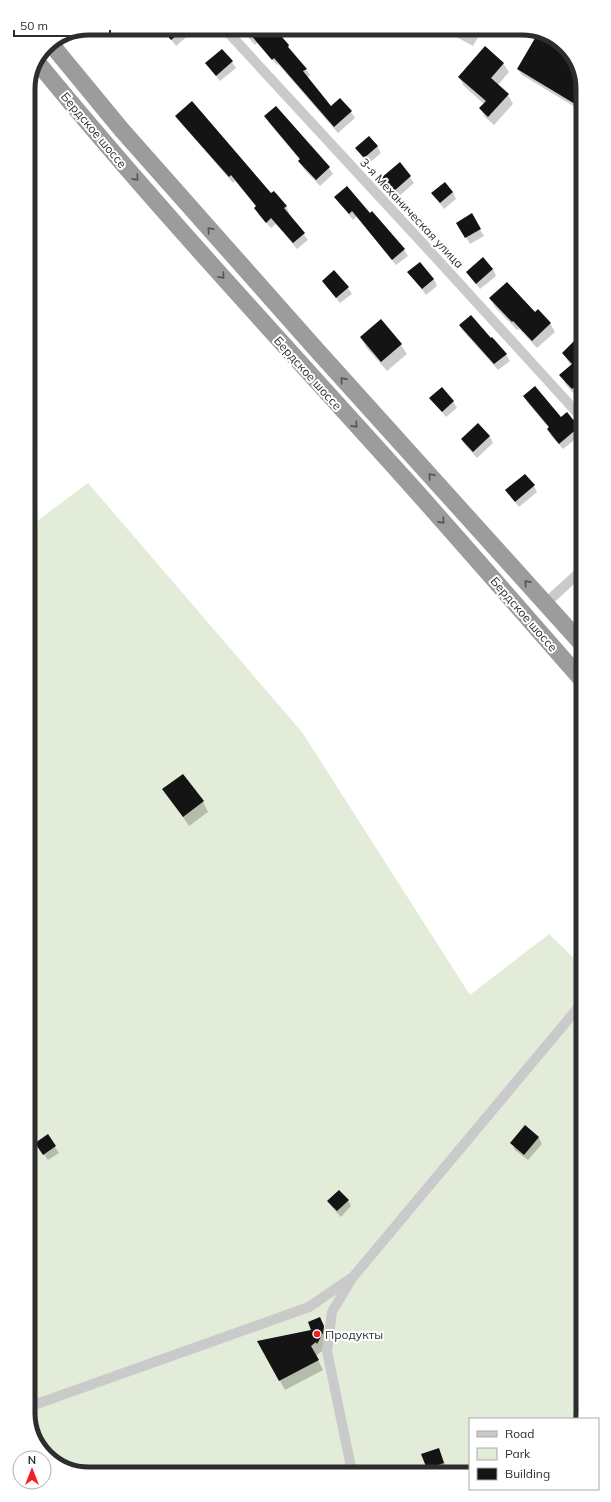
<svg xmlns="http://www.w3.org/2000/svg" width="611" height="1502" font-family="Mulish,sans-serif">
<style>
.green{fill:#e2ecd8}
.shadow{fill:#0003}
.building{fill:#141414}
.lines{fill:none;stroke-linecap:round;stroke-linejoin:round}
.minor{stroke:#cacaca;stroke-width:10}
.trunk{stroke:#9c9c9c;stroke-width:17}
.oneway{stroke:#545454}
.poi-dot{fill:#f61c23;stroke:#fff;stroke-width:1.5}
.labels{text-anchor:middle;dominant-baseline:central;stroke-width:4;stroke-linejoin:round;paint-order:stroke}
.street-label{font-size:12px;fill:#2d2d2d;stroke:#fff}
.poi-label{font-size:12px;fill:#2d2d2d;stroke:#fff;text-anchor:start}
.rim{fill:none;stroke:#2d2d2d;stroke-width:5}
</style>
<rect width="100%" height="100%" fill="#fff"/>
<path class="green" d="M 88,483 L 302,732 L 470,995 L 549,934 L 582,966 L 583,1413 L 581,1419 L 470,1419 L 470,1471 L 85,1474 L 52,1461 L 31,1432 L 29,527 Z"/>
<path class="shadow" d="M 162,28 L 188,28 L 191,33 L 176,46 Z
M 245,28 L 264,28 L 288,46 L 306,69 L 310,75 L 307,78 L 331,107 L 351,112 L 355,118 L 338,133 L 278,64 L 277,65 L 257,43 L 255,45 L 247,36 L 243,30 Z
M 440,28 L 483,28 L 473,46 Z
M 539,33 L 559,41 L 580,70 L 580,110 L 522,75 L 518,69 Z
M 232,62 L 236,68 L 220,81 L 206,63 Z
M 503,63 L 509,72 L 498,85 L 508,95 L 513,104 L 494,125 L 485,117 L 480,108 L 484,104 L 464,86 L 459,77 Z
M 176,116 L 286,206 L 289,213 L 288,214 L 308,240 L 297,249 L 276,224 L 271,228 L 259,215 L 255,208 L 257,207 L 235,181 L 233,183 L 180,122 Z
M 265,116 L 329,168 L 333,174 L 320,186 L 303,168 L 299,161 L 300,160 L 269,123 Z
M 377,146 L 381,153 L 368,164 L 356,148 Z
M 400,163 L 414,183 L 397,198 L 382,178 Z
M 453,192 L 456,199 L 444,209 L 432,193 Z
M 336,197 L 369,214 L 404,250 L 408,256 L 396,265 L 357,216 L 353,220 Z
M 471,215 L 484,236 L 470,244 L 458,223 Z
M 493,269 L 496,276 L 480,289 L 467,272 Z
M 409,272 L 434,279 L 437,286 L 426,295 Z
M 323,281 L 348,288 L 352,294 L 340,303 Z
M 490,298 L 535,313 L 550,323 L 555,332 L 537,348 L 519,329 L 517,330 L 495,307 Z
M 460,326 L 506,354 L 510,361 L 498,370 L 464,332 Z
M 361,337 L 401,345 L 407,354 L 387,371 L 366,347 Z
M 575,341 L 580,346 L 581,396 L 578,398 L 566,385 L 561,376 L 571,366 L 563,353 Z
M 524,397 L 578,427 L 581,435 L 563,449 L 551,436 L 548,429 L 549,428 L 528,403 Z
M 431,398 L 453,401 L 457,408 L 446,417 Z
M 490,436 L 493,443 L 477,458 L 466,446 L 462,440 Z
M 581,458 L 581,469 L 576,462 Z
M 534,486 L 537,492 L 519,507 L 507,491 Z
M 164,789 L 203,802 L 208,812 L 189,826 Z
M 526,1127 L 539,1138 L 542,1144 L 528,1160 L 515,1150 L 512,1143 Z
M 55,1147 L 59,1153 L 48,1160 L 40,1149 Z
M 348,1200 L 351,1206 L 341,1217 L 332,1207 L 328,1201 Z
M 319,1318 L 328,1336 L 323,1352 L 322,1351 L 316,1356 L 323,1370 L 285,1390 L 259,1342 L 312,1331 Z
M 439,1449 L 447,1469 L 441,1471 L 429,1472 L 428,1469 Z
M 66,1463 L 69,1468 L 62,1465 Z"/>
<path class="building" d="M 161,28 L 186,28 L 171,40 Z
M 245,28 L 274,28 L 289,45 L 288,47 L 307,69 L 303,71 L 331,106 L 340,98 L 352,111 L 334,127 L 274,58 L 272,60 Z
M 538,33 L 559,41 L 580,70 L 580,107 L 517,69 Z
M 485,46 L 504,63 L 491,78 L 509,94 L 488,117 L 479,108 L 486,101 L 458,77 Z
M 222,49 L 233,61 L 216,76 L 205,63 Z
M 192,101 L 271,193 L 274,191 L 287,206 L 284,208 L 305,233 L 293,243 L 271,218 L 266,223 L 254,208 L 256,206 L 231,175 L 229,177 L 175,116 Z
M 276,106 L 330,167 L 316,180 L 298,161 L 300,159 L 264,116 Z
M 369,136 L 378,146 L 364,158 L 355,148 Z
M 400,162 L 411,176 L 393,192 L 381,178 Z
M 445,182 L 453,192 L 440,203 L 431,193 Z
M 347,186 L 370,213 L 372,211 L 405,249 L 392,260 L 352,211 L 349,214 L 334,197 Z
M 472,213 L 481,229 L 465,238 L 456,223 Z
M 483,257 L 493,269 L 476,284 L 466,272 Z
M 420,262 L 434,279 L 422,289 L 407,272 Z
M 334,270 L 349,287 L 336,298 L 322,281 Z
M 507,282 L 535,312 L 538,309 L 551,323 L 532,341 L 513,321 L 512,322 L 489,298 Z
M 471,315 L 491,338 L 492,337 L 507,354 L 494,364 L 459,325 Z
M 381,319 L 402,344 L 381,362 L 360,337 Z
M 575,340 L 580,345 L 581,381 L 572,389 L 559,375 L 572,364 L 562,353 Z
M 535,386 L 561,417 L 567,412 L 579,427 L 559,444 L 547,429 L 549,427 L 523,396 Z
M 442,387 L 454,401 L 442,412 L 429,398 Z
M 478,423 L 490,436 L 473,452 L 461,439 Z
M 525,474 L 535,485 L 515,502 L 505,490 Z
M 183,774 L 204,801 L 183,817 L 162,789 Z
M 525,1125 L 539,1137 L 524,1155 L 510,1143 Z
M 48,1134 L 56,1146 L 43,1155 L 35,1143 Z
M 339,1190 L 349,1200 L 337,1211 L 327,1201 Z
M 320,1317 L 324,1326 L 323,1333 L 317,1344 L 316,1342 L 311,1346 L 319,1360 L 279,1381 L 257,1341 L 311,1330 L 308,1322 Z
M 439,1448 L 444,1463 L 427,1469 L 421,1454 Z"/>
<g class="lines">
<path class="minor" d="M 224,28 L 427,248 L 581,417
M 546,603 L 581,571
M 351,1280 L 332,1312 L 327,1351 L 352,1472
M 31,1406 L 309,1307 L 353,1277 L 582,1003"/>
<path class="trunk" d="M 51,44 L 121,129 L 315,348 L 581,643
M 38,63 C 156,207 283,343 407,481 C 466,547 523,613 581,679"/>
</g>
<defs><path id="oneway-chevron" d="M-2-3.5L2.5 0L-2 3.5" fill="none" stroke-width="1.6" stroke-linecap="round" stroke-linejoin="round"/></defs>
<g class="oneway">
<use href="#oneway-chevron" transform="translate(136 178) rotate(48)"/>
<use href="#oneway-chevron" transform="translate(210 230) rotate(-132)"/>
<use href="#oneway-chevron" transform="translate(222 276) rotate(48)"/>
<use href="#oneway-chevron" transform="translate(343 380) rotate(-132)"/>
<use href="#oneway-chevron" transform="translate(355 425) rotate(48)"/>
<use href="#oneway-chevron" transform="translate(431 476) rotate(-132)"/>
<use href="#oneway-chevron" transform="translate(442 521) rotate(48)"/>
<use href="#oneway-chevron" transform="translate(527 583) rotate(-132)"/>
</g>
<circle class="poi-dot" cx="317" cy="1334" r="4"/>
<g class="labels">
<g class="street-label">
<text transform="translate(94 130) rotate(50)">Бердское шоссе</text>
<text transform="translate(412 213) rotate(47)">3-я Механическая улица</text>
<text transform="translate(308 373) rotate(48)">Бердское шоссе</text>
<text transform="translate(524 614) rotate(49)">Бердское шоссе</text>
</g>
<g class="poi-label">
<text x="325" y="1334">Продукты</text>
</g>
</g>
<path d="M0 0H611V1502H0ZM89 35H522A54 54 0 0 1 576 89V1413A54 54 0 0 1 522 1467H89A54 54 0 0 1 35 1413V89A54 54 0 0 1 89 35Z" fill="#fff" fill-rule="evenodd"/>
<path class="rim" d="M89 35H522A54 54 0 0 1 576 89V1413A54 54 0 0 1 522 1467H89A54 54 0 0 1 35 1413V89A54 54 0 0 1 89 35Z"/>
<rect x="469" y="1418" width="130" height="72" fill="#ffffff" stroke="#ababab"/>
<rect x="477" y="1431" width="20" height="6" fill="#cacaca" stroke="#ababab"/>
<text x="505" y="1438" font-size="12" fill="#2d2d2d">Road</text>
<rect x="477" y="1448" width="20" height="12" fill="#e2ecd8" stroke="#ababab"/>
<text x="505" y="1458" font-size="12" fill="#2d2d2d">Park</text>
<rect x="477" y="1468" width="20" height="12" fill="#141414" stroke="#ababab"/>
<text x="505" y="1478" font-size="12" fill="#2d2d2d">Building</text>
<g transform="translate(32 1470)"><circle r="19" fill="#ffffff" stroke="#ababab"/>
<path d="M0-3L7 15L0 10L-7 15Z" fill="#f61c23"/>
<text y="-6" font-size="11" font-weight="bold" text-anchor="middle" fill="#2d2d2d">N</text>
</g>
<path d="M14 30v6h96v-6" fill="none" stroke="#2d2d2d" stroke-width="2"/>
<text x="20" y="30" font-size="12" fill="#2d2d2d" stroke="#ffffff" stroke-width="3" paint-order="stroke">50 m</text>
</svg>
